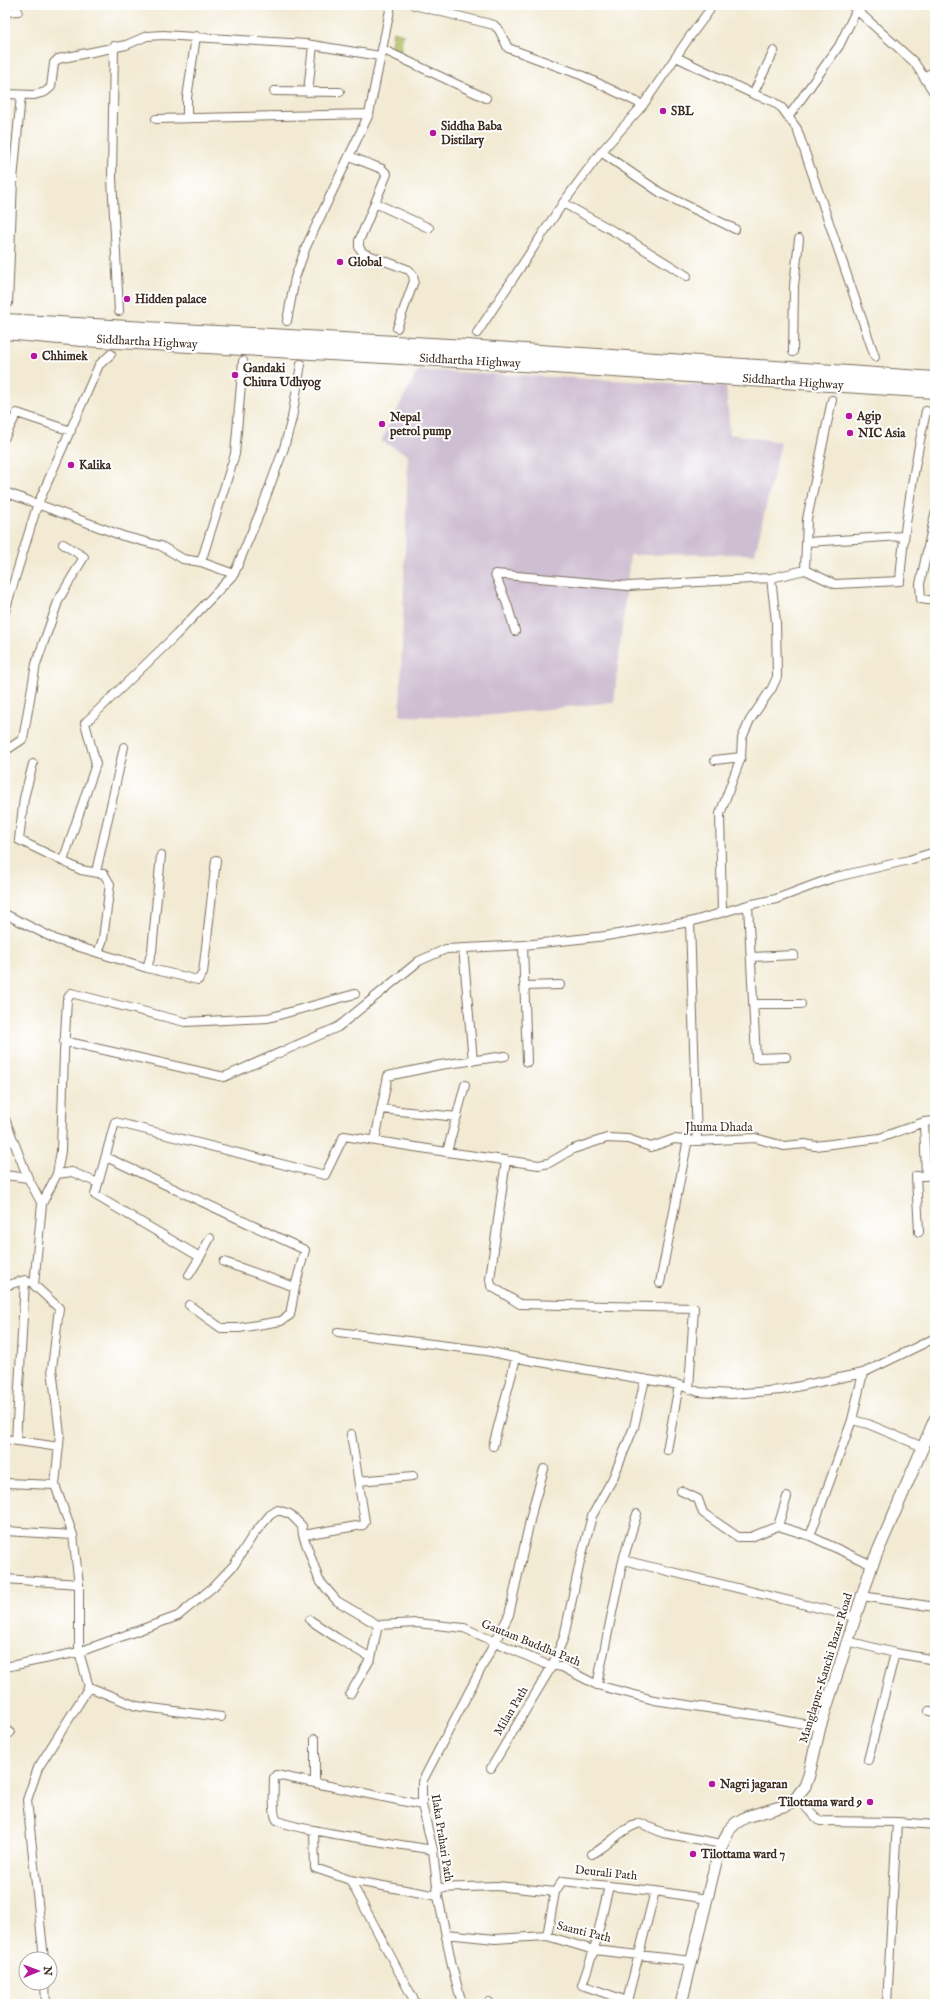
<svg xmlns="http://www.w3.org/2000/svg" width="940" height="2009" font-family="'IM FELL English',serif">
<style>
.industrial{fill:#cebed1}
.green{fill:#aebf62;stroke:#747440}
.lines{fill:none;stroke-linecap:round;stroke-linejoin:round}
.street-casing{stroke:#7b6d5d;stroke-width:10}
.secondary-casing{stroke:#7b6d5d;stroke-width:13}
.highway-casing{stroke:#7b6d5d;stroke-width:16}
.street{stroke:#fff;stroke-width:8}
.secondary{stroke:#fff;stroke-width:11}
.highway{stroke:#fff;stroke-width:14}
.poi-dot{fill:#b5179e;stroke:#fff;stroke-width:1.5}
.labels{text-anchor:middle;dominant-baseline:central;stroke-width:4;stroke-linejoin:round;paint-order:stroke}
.poi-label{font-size:12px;font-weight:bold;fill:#3b2a1e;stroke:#fff;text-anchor:start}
.street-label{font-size:12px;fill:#3b2a1e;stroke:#fff}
</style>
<rect width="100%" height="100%" fill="#fff"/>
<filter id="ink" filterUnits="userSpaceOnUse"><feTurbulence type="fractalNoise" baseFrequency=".025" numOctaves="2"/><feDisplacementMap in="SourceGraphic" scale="8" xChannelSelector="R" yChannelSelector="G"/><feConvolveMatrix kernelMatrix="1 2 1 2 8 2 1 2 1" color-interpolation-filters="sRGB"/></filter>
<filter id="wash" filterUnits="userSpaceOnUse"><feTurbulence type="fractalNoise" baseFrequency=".012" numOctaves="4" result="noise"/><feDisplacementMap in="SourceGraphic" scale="16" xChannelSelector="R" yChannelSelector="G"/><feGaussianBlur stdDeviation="0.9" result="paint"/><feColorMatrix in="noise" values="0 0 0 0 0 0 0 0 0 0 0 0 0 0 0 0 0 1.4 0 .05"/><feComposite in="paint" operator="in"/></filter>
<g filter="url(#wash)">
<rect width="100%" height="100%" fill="#f2ead3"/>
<path class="industrial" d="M 418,370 L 726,386 L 730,434 L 781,442 L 755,554 L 630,555 L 614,702 L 473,717 L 400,716 L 408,455 L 381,441 Z"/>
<path class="green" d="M 393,31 L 403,34 L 400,52 L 391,48 Z"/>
</g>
<g filter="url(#ink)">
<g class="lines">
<defs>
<path id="street" d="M 414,5 L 494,25 L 499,30 L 508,48 L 581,75 L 643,105
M 851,5 L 914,62 L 935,94
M 5,12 L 18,11
M 114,46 L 112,178 L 119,311
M 382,49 L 486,98
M 676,57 L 753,94 L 772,101 L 782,108 L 797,129 L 875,357
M 924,78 L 935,70
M 274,91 L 340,92
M 308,92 L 313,45
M 5,94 L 34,95 L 45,92 L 51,87 L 54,63 L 58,59 L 126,45 L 147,36 L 163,35 L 306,44 L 380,56
M 753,94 L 774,51
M 789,116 L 839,46 L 859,5
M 187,118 L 187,98 L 196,36
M 156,119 L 369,114
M 601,152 L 661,193 L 735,229
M 349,156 L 382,169 L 387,174 L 359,241 L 359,247 L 363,253 L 409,270 L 413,275 L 414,281 L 397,328
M 375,203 L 429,228
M 563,203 L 626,238 L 687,276
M 8,303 L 13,180 L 21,95
M 287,321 L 295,278 L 306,247 L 369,114 L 391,5
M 477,333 L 563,203 L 601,152 L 643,105 L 688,39 L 709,11 L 710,5
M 793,352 L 794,286 L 799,239
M 5,437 L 17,413 L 71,431
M 5,492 L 123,536 L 161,546 L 183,559 L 201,562 L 234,574
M 935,514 L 920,584 L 921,599 L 935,601
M 807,542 L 903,536
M 201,562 L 235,454 L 243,361
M 805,570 L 835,584 L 900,581 C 904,523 914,468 926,411
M 5,611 L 37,506 L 99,365 L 111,354
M 515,631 L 507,604 L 495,574 L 628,586 L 771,578 L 805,570 L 807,519 L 832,400
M 5,751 L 23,739 L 36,664 L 59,599 L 84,557 L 63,544
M 715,760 L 741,757
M 33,764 L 24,798 L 19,840 L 81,870 L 104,874 L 110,884 L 103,939 L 98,953
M 63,861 L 96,764 L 85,723 L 176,635 L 234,574 L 261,510 L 284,448 L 292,418 L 301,364
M 96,872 L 124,747
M 748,905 L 756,1058 L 786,1057
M 722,912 L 720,814 L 741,757 L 742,738 L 750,720 L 772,688 L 777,677 L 776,622 L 771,578
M 5,914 L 57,940 L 147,968 L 198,980 L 203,973 L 216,860
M 690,922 L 697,1141
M 523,945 L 527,1062
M 463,948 L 473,1061
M 751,957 L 794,955
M 147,968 L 152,951 L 161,855
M 524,986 L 560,985
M 753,1004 L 801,1004
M 64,1041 L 224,1077 L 338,1027 L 419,961 L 446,949 L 524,945 L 606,936 L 690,922 L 748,905 L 776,899 L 832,878 L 909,860 L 935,852
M 381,1109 L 457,1117
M 5,1119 L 28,1178 L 42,1204
M 375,1140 L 388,1076 L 440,1065 L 505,1056
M 447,1152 L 465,1085
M 106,1157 L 305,1250 L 295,1287 L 224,1262
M 506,1160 L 490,1279 L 491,1286 L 520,1304 L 694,1308 L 689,1389
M 57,1174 L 72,1172 L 98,1183
M 5,1175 L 28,1178
M 919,1232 L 916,1176 L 926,1176 L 924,1122
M 200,1257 L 210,1238
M 189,1275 L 200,1257 L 95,1195 L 115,1122 L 325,1175 L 344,1136 L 447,1152 L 539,1165 L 549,1163 L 573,1149 L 607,1138 L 628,1139 L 651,1147 L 674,1139 L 697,1141 L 755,1138 L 784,1146 L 805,1144 L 815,1146 L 880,1138 L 924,1122 L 935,1121
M 660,1283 L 688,1139
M 5,1286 L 25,1280 L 28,1282
M 189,1305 L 221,1328 L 239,1328 L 281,1321 L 290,1315 L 295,1287
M 338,1332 L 487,1351 L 528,1360 L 679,1385 L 699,1392 L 731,1394 L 781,1390 L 863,1373 L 935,1338
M 863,1373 L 852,1420 L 868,1424 L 923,1447
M 5,1439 L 59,1447
M 16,1441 L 25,1280
M 493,1446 L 516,1358
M 667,1450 L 679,1385
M 359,1481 L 413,1476
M 5,1483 L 55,1485
M 681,1491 L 698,1499 L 703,1513 L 738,1537 L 751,1537 L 778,1526 L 810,1536 L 872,1565
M 778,1526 L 787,1497
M 5,1531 L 73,1535
M 303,1535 L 363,1525 L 365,1522 L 351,1434
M 810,1536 L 852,1420
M 623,1560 L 855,1617
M 5,1579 L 79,1584
M 862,1596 L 935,1607
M 310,1620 L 337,1638 L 371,1658
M 847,1641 L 895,1653 L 935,1660
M 5,1667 L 79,1652 L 79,1584 L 73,1535 L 55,1485 L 60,1434 L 52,1369 L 59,1308 L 34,1285 L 42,1204 L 57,1174 L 61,1151 L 64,1053 L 67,1000 L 71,993 L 185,1022 L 268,1018 L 355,994
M 597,1685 L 623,1560 L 637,1514
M 89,1687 L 136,1706 L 221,1717
M 350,1694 L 371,1658 L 378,1625
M 929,1711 L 935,1712
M 5,1729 L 10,1733
M 315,1739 L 315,1782
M 868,1760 L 895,1653
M 491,1768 L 552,1666 L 564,1637 L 580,1562 L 592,1516 L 613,1478 L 634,1427 L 645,1379
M 796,1798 L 820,1821 L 897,1822 L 935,1825
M 422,1805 L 276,1775 L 274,1778 C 274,1786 272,1815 277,1820 C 287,1829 411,1846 433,1850
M 314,1830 L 315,1868 L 350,1880 L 438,1896
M 592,1854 C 610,1845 619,1830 640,1823 L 663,1833 L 722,1844
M 350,1880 L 416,2004
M 609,1886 L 594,1950 L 582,1985 L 627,2001 L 655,1891
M 437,1888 L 497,1886 L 555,1892 L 562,1881 L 655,1891 L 707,1899
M 446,1934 L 495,1939 L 547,1936 L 594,1950 L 692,1961
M 547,1936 L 555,1892
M 44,1959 L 27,1800 L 38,1768 L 89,1687 L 79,1652 L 178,1616 L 213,1587 L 234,1565 L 253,1535 L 270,1515 L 278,1510 L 290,1514 L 302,1526 L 303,1535 L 319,1580 L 337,1601 L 378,1625 L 417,1623 L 464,1628 L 545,1664 L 562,1667 L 597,1685 L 654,1700 L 761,1716 L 820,1727
M 45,1983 L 46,2004
M 462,2004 L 452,1966 L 438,1896 L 433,1850 L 422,1805 L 422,1782 L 509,1615 L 533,1507 L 544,1469
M 487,2004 L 489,2002
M 887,2004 L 897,1822"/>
<path id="secondary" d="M 681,2004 L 718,1854 L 729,1830 L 736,1823 L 746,1817 L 787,1805 L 796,1798 L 805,1786 L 809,1775 L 820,1727 L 872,1565 L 935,1419"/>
<path id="highway" d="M 5,321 L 466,347 L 935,379
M 5,332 L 82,339 L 492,362 L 935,391"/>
</defs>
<use href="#street" class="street-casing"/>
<use href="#secondary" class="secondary-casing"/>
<use href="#highway" class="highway-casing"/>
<use href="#street" class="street"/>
<use href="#secondary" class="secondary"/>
<use href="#highway" class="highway"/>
</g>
</g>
<g class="poi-dot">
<circle cx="663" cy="111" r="4"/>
<circle cx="433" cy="133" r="4"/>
<circle cx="340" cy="262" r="4"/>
<circle cx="127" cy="299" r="4"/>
<circle cx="34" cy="356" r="4"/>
<circle cx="235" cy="375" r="4"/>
<circle cx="849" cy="416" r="4"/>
<circle cx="382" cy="424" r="4"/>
<circle cx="850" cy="433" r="4"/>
<circle cx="71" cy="465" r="4"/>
<circle cx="712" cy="1784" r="4"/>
<circle cx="870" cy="1802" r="4"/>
<circle cx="693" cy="1854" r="4"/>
</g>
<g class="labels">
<g class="poi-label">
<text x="671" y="111">SBL</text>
<text x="441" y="126">Siddha Baba<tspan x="441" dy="14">Distilary</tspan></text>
<text x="348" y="262">Global</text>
<text x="135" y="299">Hidden palace</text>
<text x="42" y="356">Chhimek</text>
<text x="243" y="368">Gandaki<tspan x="243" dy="14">Chiura Udhyog</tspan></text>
<text x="857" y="416">Agip</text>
<text x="390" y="417">Nepal<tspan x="390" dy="14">petrol pump</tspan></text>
<text x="858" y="433">NIC Asia</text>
<text x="79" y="465">Kalika</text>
<text x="720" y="1784">Nagri jagaran</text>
<text x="862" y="1802" text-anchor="end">Tilottama ward 9</text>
<text x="701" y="1854">Tilottama ward 7</text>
</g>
<g class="street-label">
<text transform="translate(147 342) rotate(3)">Siddhartha Highway</text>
<text transform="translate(470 361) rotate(3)">Siddhartha Highway</text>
<text transform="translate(793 382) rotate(4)">Siddhartha Highway</text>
<text x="719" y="1127">Jhuma Dhada</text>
<text transform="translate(531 1643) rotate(22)">Gautam Buddha Path</text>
<text transform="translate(826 1668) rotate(-73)">Manglapur-Kanchi Bazar Road</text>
<text transform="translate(511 1711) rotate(-59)">Milan Path</text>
<text transform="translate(442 1838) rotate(81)">Ilaka Prahari Path</text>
<text transform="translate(606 1873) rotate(6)">Deurali Path</text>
<text transform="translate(584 1932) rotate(14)">Saanti Path</text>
</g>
</g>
<rect width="940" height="2009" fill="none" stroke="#fff" stroke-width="20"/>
<g transform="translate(38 1971) rotate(89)"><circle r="19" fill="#ffffff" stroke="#b1aaa5"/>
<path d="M0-3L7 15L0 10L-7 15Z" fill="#b5179e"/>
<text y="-6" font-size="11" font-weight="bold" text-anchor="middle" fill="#3b2a1e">N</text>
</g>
</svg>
